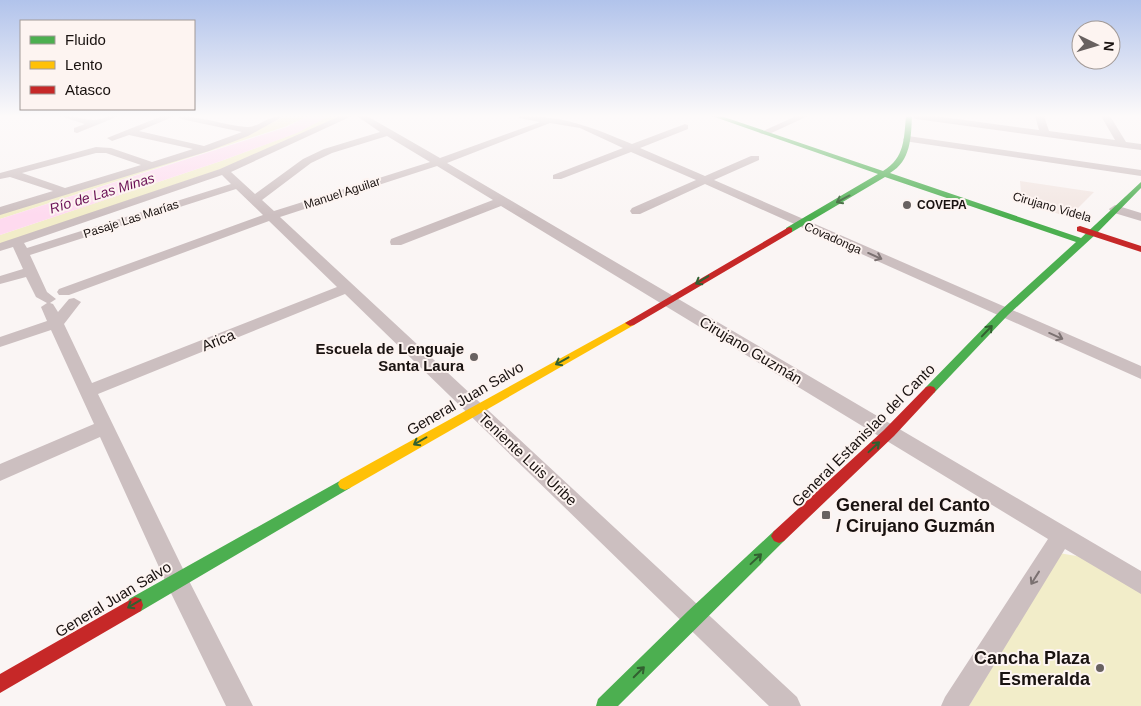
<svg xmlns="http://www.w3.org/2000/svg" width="1141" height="706" font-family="Helvetica,sans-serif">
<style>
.built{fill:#f2e6e2}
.green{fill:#f2edc9}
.water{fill:#fedaef}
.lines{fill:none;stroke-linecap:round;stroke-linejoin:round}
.street{fill:#ccbfc0;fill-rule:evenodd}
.fast{fill:#4caf50;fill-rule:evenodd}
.slow{fill:#ffc107;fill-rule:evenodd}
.jam{fill:#c62828;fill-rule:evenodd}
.oneway{stroke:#326030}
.oneway2{stroke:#7b7171}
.poi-dot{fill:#686160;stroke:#fdf4f1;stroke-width:2}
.labels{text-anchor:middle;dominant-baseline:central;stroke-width:4;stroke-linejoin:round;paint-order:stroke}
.far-street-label{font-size:12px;fill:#191210;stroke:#fdf4f1}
.far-poi-label{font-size:12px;font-weight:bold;fill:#191210;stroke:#fdf4f1;text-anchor:start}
.far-water-label{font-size:14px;font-style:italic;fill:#6a1055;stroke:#fdf4f1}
.street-label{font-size:15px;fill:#191210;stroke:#fdf4f1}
.poi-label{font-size:15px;font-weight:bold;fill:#191210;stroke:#fdf4f1;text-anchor:end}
.near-poi-label{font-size:18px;font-weight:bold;fill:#191210;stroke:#fdf4f1;text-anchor:start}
</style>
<rect width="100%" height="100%" fill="#faf5f4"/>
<path class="built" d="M 1020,181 L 1094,192 L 1069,217 L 1022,203 Z"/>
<path class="green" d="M 285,116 L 308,116 L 287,126 L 0,219 L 0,214 L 262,128 Z
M 329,116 L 341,116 L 227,167 L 0,244 L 0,235 L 221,161 L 296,133 Z
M 1059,553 L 1088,558 L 1141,590 L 1141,706 L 969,706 Z"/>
<path class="water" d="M 308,116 L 329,116 L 297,133 L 221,161 L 0,235 L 0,219 L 287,127 Z"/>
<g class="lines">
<path class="street" d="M 60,116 C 72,115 83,120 94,120 C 102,120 108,115 119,116 L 77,133 L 74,132 L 74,128 L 85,124 Z
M 162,116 L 175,116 L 139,131 L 204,146 L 242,132 L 181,119 L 177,116 C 201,116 223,125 247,127 C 257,128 268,115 284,116 L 248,136 L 209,151 L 0,215 L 0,207 L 53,191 L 10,177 L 0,179 L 0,173 L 96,147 L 111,148 L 152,162 L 193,149 L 129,135 L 112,141 L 107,138 ZM 96,153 L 106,153 L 141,165 L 65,188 L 22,173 Z
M 340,116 L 352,116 L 231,172 L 255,194 L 303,159 L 324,149 L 380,132 L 357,116 L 367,116 L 440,158 L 540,122 L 519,118 L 518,116 C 564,116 589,126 632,144 L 685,124 L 688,125 L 688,129 L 640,148 L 705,176 L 751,156 L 759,156 L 759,160 L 714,180 L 1141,366 L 1141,379 L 705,184 L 640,214 L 632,214 L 630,211 L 632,208 L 696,180 L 631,152 L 561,179 L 553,179 L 553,175 L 623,148 L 580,128 L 550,123 L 447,163 L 1141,571 L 1141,594 L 1065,549 L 969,706 L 941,706 L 945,697 L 1048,539 L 501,206 L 401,245 L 391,245 L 390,242 L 391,239 L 493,200 L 437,166 L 280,217 L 797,697 L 801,706 L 769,706 L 345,294 L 98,394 L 184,571 L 253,706 L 226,706 L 168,587 L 100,437 L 0,481 L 0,464 L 94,424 L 51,330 L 0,347 L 0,337 L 47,321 L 41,307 L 47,303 L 36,297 L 26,277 L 0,284 L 0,276 L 23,269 L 13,247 L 0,251 L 0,243 L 220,169 ZM 387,136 L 430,162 L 274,211 L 262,200 L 311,163 L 332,153 ZM 222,175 L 231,184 L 27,248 L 24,243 ZM 236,189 L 263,215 L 59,289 L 57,292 L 59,295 L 69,295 L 269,221 L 337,287 L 92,383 L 64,324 L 81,302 L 74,298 L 69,299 L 58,312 L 53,304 L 50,303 L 56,299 L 47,292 L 30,255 Z
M 796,116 L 808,116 L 767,135 L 759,133 Z
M 911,116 L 935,116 L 1039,130 L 1035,116 L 1044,116 L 1049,131 L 1115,140 L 1101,116 L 1110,116 L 1126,142 L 1141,144 L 1141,150 L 916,119 Z
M 908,136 L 1141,170 L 1141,176 L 904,141 L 903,139 Z
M 1115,205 L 1141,213 L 1141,221 L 1111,212 L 1109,209 Z"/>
<path class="fast" d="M 712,116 L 721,116 L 883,171 C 905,158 904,138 906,116 L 912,116 C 911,137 911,161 890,173 L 1081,238 L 1141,182 L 1141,188 L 1095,235 L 1008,315 L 934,393 L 926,393 L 924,390 L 926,387 L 1000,311 L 1076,242 L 885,177 L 792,232 L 786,232 L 786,228 L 878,174 Z
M 345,478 L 350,480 L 352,484 L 350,488 L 141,611 L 135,613 L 129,611 L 127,605 L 129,599 Z
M 779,529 L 784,531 L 787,536 L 784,541 L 618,706 L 596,706 L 598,699 L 688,611 L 774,531 Z"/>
<path class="slow" d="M 630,320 L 634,321 L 635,323 L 634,325 L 350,488 L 345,490 L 340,488 L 338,484 L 340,480 Z"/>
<path class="jam" d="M 1080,226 L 1141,246 L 1141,252 L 1077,231 L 1077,227 Z
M 789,227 L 792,228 L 792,232 L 634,325 L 630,326 L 625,323 Z
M 930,386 L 934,387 L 936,390 L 934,393 L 894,436 L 784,541 L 779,543 L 774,541 L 771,536 L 774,531 L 884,430 L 926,387 Z
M 135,597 L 141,599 L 143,605 L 141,611 L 0,693 L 0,674 Z"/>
</g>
<defs><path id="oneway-shaft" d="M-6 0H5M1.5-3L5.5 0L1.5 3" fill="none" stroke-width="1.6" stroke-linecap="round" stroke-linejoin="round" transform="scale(1.25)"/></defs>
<g class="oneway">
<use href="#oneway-shaft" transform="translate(843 199) rotate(152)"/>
<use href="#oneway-shaft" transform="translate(702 280) rotate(149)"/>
<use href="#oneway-shaft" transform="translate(987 331) rotate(-46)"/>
<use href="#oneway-shaft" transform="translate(562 361) rotate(151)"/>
<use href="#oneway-shaft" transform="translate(420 441) rotate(150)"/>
<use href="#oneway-shaft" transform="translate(874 447) rotate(-43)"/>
<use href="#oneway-shaft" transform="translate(756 559) rotate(-43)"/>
<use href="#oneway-shaft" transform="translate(134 604) rotate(149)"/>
<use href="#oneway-shaft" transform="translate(639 672) rotate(-45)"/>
</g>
<g class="oneway2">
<use href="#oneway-shaft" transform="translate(875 256) rotate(24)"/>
<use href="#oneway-shaft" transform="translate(1056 336) rotate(24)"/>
<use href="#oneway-shaft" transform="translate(1035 578) rotate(122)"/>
</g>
<linearGradient id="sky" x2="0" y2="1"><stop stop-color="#b1c3eb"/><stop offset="0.54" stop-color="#fdfafa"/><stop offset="1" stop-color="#fdfafa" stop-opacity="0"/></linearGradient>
<rect width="1141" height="215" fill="url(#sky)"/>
<g class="poi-dot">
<circle cx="907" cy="205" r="5"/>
<circle cx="474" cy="357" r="5"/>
<rect x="821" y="510" width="10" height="10" rx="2.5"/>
<circle cx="1100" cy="668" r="5"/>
</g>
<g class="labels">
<g class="far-street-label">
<text transform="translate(342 193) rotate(-18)">Manuel Aguilar</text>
<text transform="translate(1052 207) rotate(16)">Cirujano Videla</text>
<text transform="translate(131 219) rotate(-18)">Pasaje Las Marías</text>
<text transform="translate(833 238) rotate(24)">Covadonga</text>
</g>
<g class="far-poi-label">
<text x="917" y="205">COVEPA</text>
</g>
<g class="far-water-label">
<text transform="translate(102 193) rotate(-17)">Río de Las Minas</text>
</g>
<g class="street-label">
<text transform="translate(218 340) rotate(-22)">Arica</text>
<text transform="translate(751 350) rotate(31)">Cirujano Guzmán</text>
<text transform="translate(465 398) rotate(-30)">General Juan Salvo</text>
<text transform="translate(863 435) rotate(-45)">General Estanislao del Canto</text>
<text transform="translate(528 459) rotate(43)">Teniente Luis Uribe</text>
<text transform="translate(113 599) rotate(-31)">General Juan Salvo</text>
</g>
<g class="poi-label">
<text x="464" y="348">Escuela de Lenguaje<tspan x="464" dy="17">Santa Laura</tspan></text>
</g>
<g class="near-poi-label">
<text x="836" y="505">General del Canto<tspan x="836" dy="21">/ Cirujano Guzmán</tspan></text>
<text x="1090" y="658" text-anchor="end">Cancha Plaza<tspan x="1090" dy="21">Esmeralda</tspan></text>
</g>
</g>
<rect x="20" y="20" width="175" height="90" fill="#fdf4f1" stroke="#a29a97"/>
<rect x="30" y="36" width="25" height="8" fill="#4caf50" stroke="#a29a97"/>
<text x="65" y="45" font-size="15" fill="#191210">Fluido</text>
<rect x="30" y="61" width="25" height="8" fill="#ffc107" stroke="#a29a97"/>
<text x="65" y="70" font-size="15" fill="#191210">Lento</text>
<rect x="30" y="86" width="25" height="8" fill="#c62828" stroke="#a29a97"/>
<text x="65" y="95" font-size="15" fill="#191210">Atasco</text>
<g transform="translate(1096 45) rotate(95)"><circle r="24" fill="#fdf4f1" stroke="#a29a97"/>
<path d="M0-4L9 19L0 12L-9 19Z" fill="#686160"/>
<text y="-8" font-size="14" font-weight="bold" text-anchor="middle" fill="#191210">N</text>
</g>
</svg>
